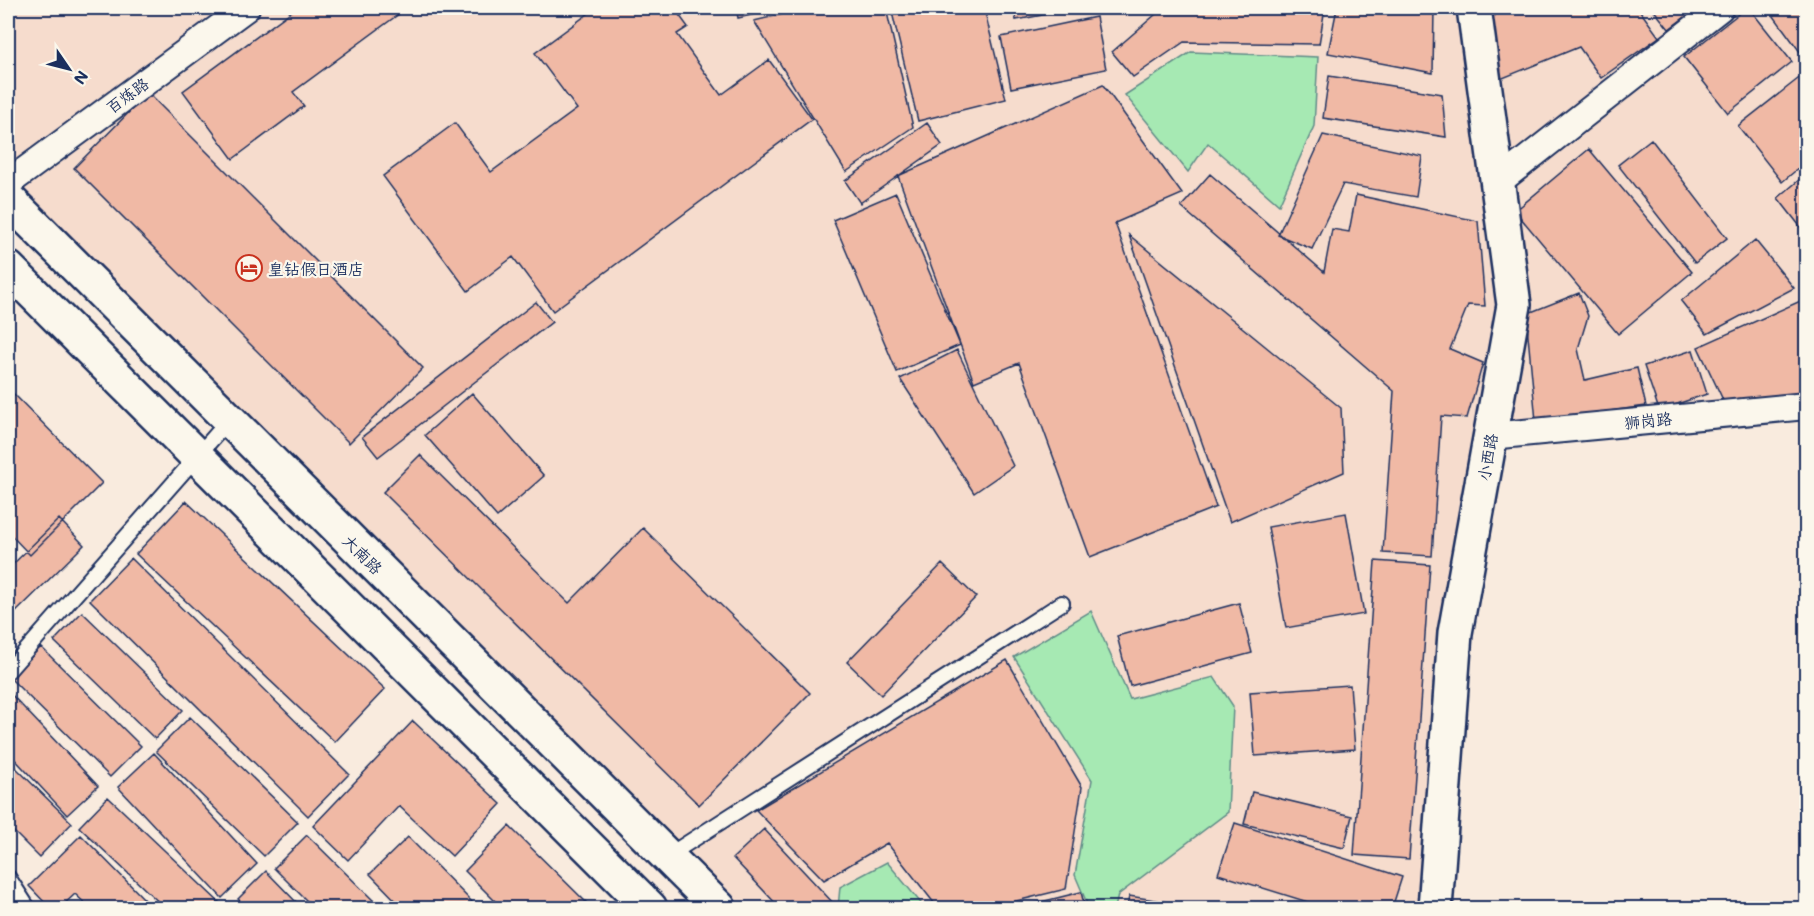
<svg xmlns="http://www.w3.org/2000/svg" width="1814" height="916" font-family="Mali,'LXGW WenKai TC',sans-serif">
<style>
.built{fill:#f6dccd}
.green{fill:#a6e9b3;stroke:#608c88;stroke-width:1.5}
.building{fill:#f0b9a5;stroke:#1b2f5e;stroke-width:1.5}
.lines{fill:none;stroke-linecap:round;stroke-linejoin:round}
.service-casing{stroke:#1b2f5e;stroke-width:18}
.minor-casing{stroke:#1b2f5e;stroke-width:30}
.tertiary-casing{stroke:#1b2f5e;stroke-width:38}
.service{stroke:#fbf7ec;stroke-width:14}
.minor{stroke:#fbf7ec;stroke-width:26}
.tertiary{stroke:#fbf7ec;stroke-width:33}
.labels{text-anchor:middle;dominant-baseline:central;stroke-width:4.5;stroke-linejoin:round;paint-order:stroke}
.street-label{font-size:16px;fill:#1b2f5e;stroke:#fbf7ec}
.poi-label{font-size:16px;fill:#1b2f5e;stroke:#fbf7ec;text-anchor:start}
</style>
<rect width="100%" height="100%" fill="#f9ebde"/>
<filter id="ink" filterUnits="userSpaceOnUse"><feTurbulence type="fractalNoise" baseFrequency=".0167" numOctaves="2"/><feDisplacementMap in="SourceGraphic" scale="12" xChannelSelector="R" yChannelSelector="G"/><feConvolveMatrix kernelMatrix="1 2 1 2 8 2 1 2 1" color-interpolation-filters="sRGB"/></filter>
<g filter="url(#ink)">
<path class="built" d="M 8,8 L 1806,8 L 1806,406 L 1491,436 L 1435,908 L 719,908 L 8,199 Z"/>
<path class="green" d="M 1191,52 L 1318,57 L 1314,126 L 1279,205 L 1208,143 L 1188,172 L 1125,95 Z
M 1091,611 L 1130,699 L 1214,677 L 1233,706 L 1228,812 L 1118,895 L 1115,908 L 1089,908 L 1075,875 L 1092,780 L 1014,657 Z
M 887,862 L 925,908 L 838,908 L 840,887 Z"/>
<path class="building" d="M 296,8 L 407,8 L 293,92 L 304,106 L 233,159 L 183,91 Z
M 596,8 L 674,8 L 688,27 L 677,34 L 721,95 L 769,60 L 812,119 L 553,311 L 513,257 L 468,291 L 383,176 L 455,123 L 491,172 L 577,109 L 535,53 Z
M 736,8 L 782,8 L 738,18 Z
M 809,8 L 886,8 L 913,127 L 846,172 L 754,21 Z
M 891,8 L 984,8 L 1006,99 L 918,121 Z
M 1014,8 L 1079,8 L 1016,20 Z
M 1163,8 L 1325,8 L 1319,44 L 1184,42 L 1133,77 L 1112,52 Z
M 1337,8 L 1434,8 L 1433,73 L 1328,53 Z
M 1481,8 L 1638,8 L 1659,37 L 1601,78 L 1579,47 L 1493,82 Z
M 1652,8 L 1697,8 L 1669,29 Z
M 1746,8 L 1749,8 L 1792,62 L 1728,113 L 1684,57 Z
M 1768,8 L 1806,8 L 1806,60 Z
M 1096,17 L 1106,69 L 1011,88 L 1001,37 Z
M 1803,75 L 1806,80 L 1806,162 L 1782,182 L 1738,126 Z
M 1329,76 L 1442,94 L 1446,137 L 1323,118 Z
M 1103,85 L 1182,194 L 1115,223 L 1216,507 L 1090,557 L 1019,363 L 974,382 L 898,176 Z
M 148,93 L 423,368 L 349,443 L 74,168 Z
M 927,123 L 942,145 L 860,203 L 845,181 Z
M 1323,135 L 1422,156 L 1416,197 L 1343,184 L 1312,249 L 1278,235 Z
M 1651,139 L 1727,238 L 1695,263 L 1618,165 Z
M 1589,149 L 1692,272 L 1618,334 L 1515,211 Z
M 1210,174 L 1324,272 L 1332,229 L 1349,232 L 1356,195 L 1478,221 L 1485,306 L 1468,305 L 1450,349 L 1483,363 L 1467,418 L 1441,416 L 1432,556 L 1383,553 L 1394,391 L 1181,207 Z
M 1806,174 L 1806,234 L 1778,198 Z
M 896,193 L 960,345 L 897,372 L 833,220 Z
M 1129,235 L 1341,408 L 1344,472 L 1230,522 Z
M 1755,240 L 1794,288 L 1707,334 L 1681,301 Z
M 1579,293 L 1588,316 L 1578,349 L 1585,380 L 1637,368 L 1646,406 L 1536,421 L 1526,314 Z
M 1805,299 L 1806,396 L 1724,402 L 1698,347 Z
M 536,302 L 552,322 L 378,457 L 362,437 Z
M 957,350 L 1013,466 L 974,493 L 900,379 Z
M 1693,350 L 1707,394 L 1659,410 L 1644,366 Z
M 8,388 L 102,483 L 30,555 L 8,532 Z
M 472,393 L 544,476 L 497,517 L 425,435 Z
M 420,455 L 569,603 L 643,528 L 810,693 L 699,805 L 383,492 Z
M 186,501 L 385,689 L 335,742 L 136,554 Z
M 1346,513 L 1364,614 L 1286,628 L 1268,527 Z
M 59,519 L 84,545 L 8,620 L 8,569 Z
M 131,558 L 349,774 L 308,816 L 90,600 Z
M 1375,561 L 1430,565 L 1409,859 L 1354,855 Z
M 942,564 L 976,597 L 881,695 L 847,662 Z
M 1239,603 L 1252,653 L 1130,686 L 1117,636 Z
M 82,612 L 183,710 L 155,739 L 54,641 Z
M 41,647 L 141,746 L 110,777 L 10,678 Z
M 1007,660 L 1082,787 L 1066,889 L 988,908 L 938,908 L 887,843 L 824,880 L 756,810 Z
M 1350,685 L 1355,749 L 1255,756 L 1250,692 Z
M 8,691 L 98,786 L 67,815 L 8,752 Z
M 190,717 L 298,822 L 264,856 L 156,751 Z
M 413,721 L 501,804 L 452,856 L 399,806 L 348,860 L 313,826 Z
M 154,753 L 257,864 L 222,898 L 118,787 Z
M 8,760 L 72,823 L 39,857 L 8,826 Z
M 1252,792 L 1352,816 L 1344,848 L 1244,824 Z
M 108,797 L 221,904 L 217,908 L 165,908 L 79,827 Z
M 1235,823 L 1402,877 L 1392,908 L 1327,908 L 1218,874 Z
M 509,826 L 592,908 L 502,908 L 465,871 Z
M 764,829 L 835,905 L 832,908 L 780,908 L 733,858 Z
M 81,835 L 153,908 L 90,908 L 75,894 L 60,908 L 50,908 L 29,886 Z
M 307,835 L 381,908 L 314,908 L 274,868 Z
M 408,837 L 478,908 L 403,908 L 370,874 Z
M 266,871 L 302,908 L 248,908 L 238,899 Z
M 1081,892 L 1085,908 L 1017,908 Z
M 1129,896 L 1206,908 L 1127,908 Z"/>
<g class="lines">
<defs>
<path id="service" d="M 8,671 L 229,420
M 666,857 L 1062,603
M 8,877 L 28,908"/>
<path id="minor" d="M 1498,182 L 1720,8
M 8,183 L 246,8
M 1491,436 L 1806,406"/>
<path id="tertiary" d="M 8,199 L 719,908
M 8,268 L 650,908
M 1435,908 L 1455,633 L 1514,305 L 1474,8"/>
</defs>
<use href="#service" class="service-casing"/>
<use href="#minor" class="minor-casing"/>
<use href="#tertiary" class="tertiary-casing"/>
<use href="#service" class="service"/>
<use href="#minor" class="minor"/>
<use href="#tertiary" class="tertiary"/>
</g>
</g>
<defs>
<symbol id="hotel-ring" viewBox="-11 -11 22 22"><circle r="9.5" fill="#fbf7ec" stroke="#c8321e" stroke-width="1.5"/><path d="M-6-4.5h1.5V1H6V5H4.5V3h-9V5H-6ZM-4 0a1.8 1.8 0 1 1 3.6 0ZM.5 0V-2.5h3Q6-2.5 6 0Z" fill="#c8321e"/></symbol>
</defs>
<g fill-rule="evenodd">
<use href="#hotel-ring" x="234" y="253" width="30" height="30"/>
</g>
<g class="labels">
<g class="street-label">
<text transform="translate(127 95) rotate(-36)">百炼路</text>
<text transform="translate(1648 420) rotate(-6)">狮岗路</text>
<text transform="translate(1487 457) rotate(-80)">小西路</text>
<text transform="translate(363 554) rotate(45)">大南路</text>
</g>
<g class="poi-label">
<text x="268" y="268">皇钻假日酒店</text>
</g>
</g>
<rect width="1814" height="916" fill="none" stroke="#fbf7ec" stroke-width="30"/>
<rect x="15" y="15" width="1784" height="886" fill="none" stroke="#1b2f5e" stroke-width="2" filter="url(#ink)"/>
<g transform="translate(69 69) rotate(125)" stroke="#fbf7ec" stroke-width="4.5" paint-order="stroke">
<path d="M0-4.5L10 22L0 15L-10 22Z" fill="#1b2f5e"/>
<text y="-9" font-size="16" font-weight="bold" text-anchor="middle" fill="#1b2f5e">N</text>
</g>
</svg>
